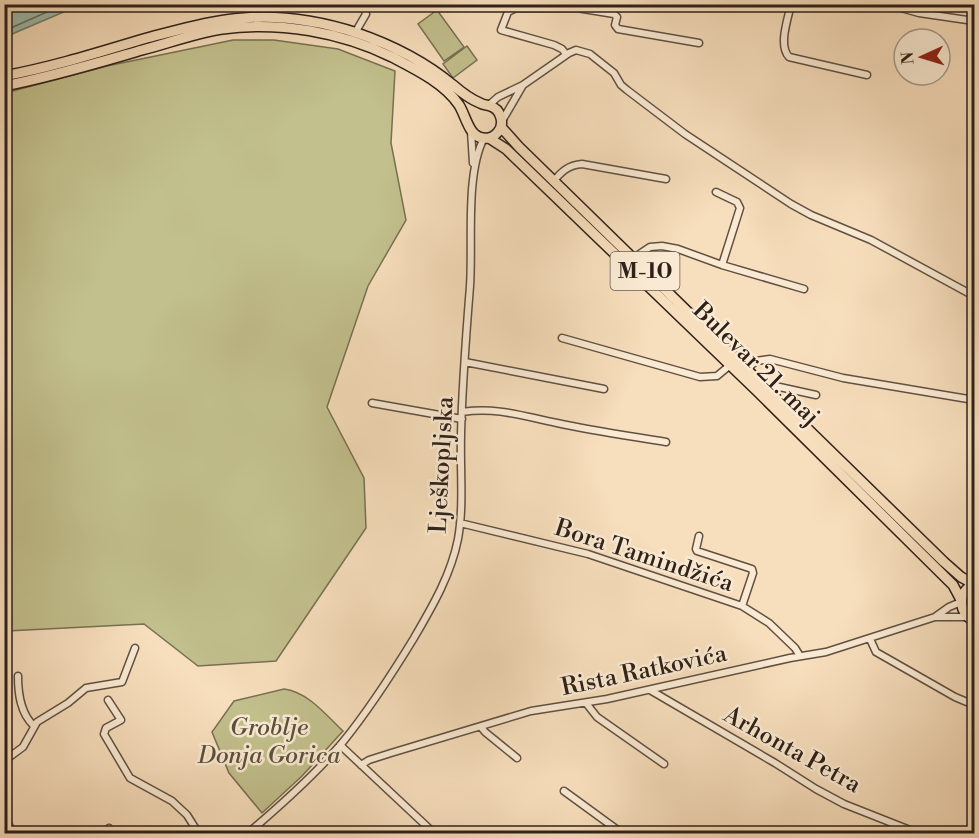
<svg xmlns="http://www.w3.org/2000/svg" width="979" height="838" font-family="'Libre Bodoni',serif">
<style>
.green{fill:#c2c08d;stroke:#787054;stroke-width:1.5}
.water{fill:#9ebdab;stroke:#717f71;stroke-width:1.5}
.lines{fill:none;stroke-linecap:round;stroke-linejoin:round}
.shore{stroke:#666f62;stroke-width:1.5}
.minor-casing{stroke:#605042;stroke-width:9}
.primary-casing{stroke:#2e211a;stroke-width:12}
.minor{stroke:#faead3;stroke-width:6}
.primary{stroke:#f7debc;stroke-width:9}
.labels{text-anchor:middle;dominant-baseline:central;stroke-width:5;stroke-linejoin:round;paint-order:stroke}
.shield{fill:#faead3;stroke:#6b5d52;stroke-width:1.5}
.shield-label{font-size:22px;font-weight:bold;fill:#2e211a}
.street-label{font-size:24px;fill:#2e211a;stroke:#faead3}
.park-label{font-size:24px;font-style:italic;fill:#5a513c;stroke:#faead3}
</style>
<rect width="100%" height="100%" fill="#f7debc"/>
<filter id="stains"><feTurbulence type="fractalNoise" baseFrequency=".00333" numOctaves="4"/><feColorMatrix values="0 0 0 0 .2 0 0 0 0 .09 0 0 0 0 .02 0 0 0 .5 -.17"/></filter>
<radialGradient id="worn" r=".72"><stop offset=".6" stop-color="#630" stop-opacity="0"/><stop offset="1" stop-color="#630" stop-opacity=".3"/></radialGradient>
<path class="green" d="M 437,10 L 464,47 L 444,61 L 418,24 Z
M 233,40 L 274,40 L 338,49 L 395,71 L 391,143 L 406,220 L 368,286 L 327,407 L 364,478 L 366,528 L 276,661 L 198,666 L 144,624 L 7,631 L 5,634 L 5,93 L 107,66 Z
M 467,46 L 477,60 L 453,78 L 443,64 Z
M 284,689 C 308,692 326,715 343,731 L 302,776 L 262,813 L 229,773 L 212,732 L 234,701 Z"/>
<path class="water" d="M 5,4 L 80,4 L 80,5 L 5,37 Z"/>
<g class="lines">
<path class="shore" d="M 4,31 L 65,4"/>
<defs>
<path id="minor" d="M 791,4 C 788,19 778,45 789,57 L 867,75
M 887,4 L 919,13 L 974,21
M 355,33 L 366,14 L 363,4
M 566,54 L 562,49 L 554,45 L 501,30 L 508,12 L 516,8 L 577,8 L 614,14 L 617,17 L 615,25 L 618,29 L 699,43
M 489,105 L 498,97 L 523,85 L 569,53 L 576,50 L 590,54 L 614,73 L 621,85 L 627,90 L 685,134 L 791,204 L 811,215 L 871,240 L 974,296
M 502,121 L 523,85
M 471,131 L 473,163
M 553,182 C 561,172 568,165 582,164 L 666,179
M 716,192 L 737,202 L 740,208 L 722,265
M 632,259 L 650,247 L 662,246 L 678,249 L 722,265 L 804,289
M 562,338 L 700,377 L 717,376 L 729,366
M 465,362 L 604,389
M 746,370 L 756,361 L 770,359 L 843,378 L 974,400
M 765,388 L 775,386 L 816,395
M 372,403 L 462,419
M 462,412 C 498,407 522,416 557,423 C 593,431 630,436 666,442
M 460,523 L 588,554 L 742,606 L 769,623 L 795,648 L 800,656
M 699,536 L 696,549 L 697,551 L 752,569 L 753,573 L 742,606
M 936,617 L 967,617
M 870,639 L 876,652 L 955,697 L 974,705
M 18,676 C 18,693 20,713 34,726
M 650,690 L 775,763 L 816,789 L 844,804 L 920,834
M 108,700 L 121,720 L 106,728 L 104,734 L 130,778 L 172,801 L 187,815 L 199,834
M 586,703 L 597,717 L 664,764
M 481,727 L 485,732 L 517,758
M 340,745 L 435,834
M 4,761 L 23,747 L 37,722 L 68,703 L 86,688 L 122,682 L 135,648
M 361,765 L 369,760 L 391,753 L 531,711 L 607,699 L 790,658 L 826,652 L 935,617 L 949,607 L 961,602
M 564,791 L 623,834
M 4,817 L 14,834
M 109,828 L 113,834
M 247,834 C 280,806 314,776 342,743 C 369,710 392,674 414,638 C 432,607 451,575 458,539 C 464,506 460,469 461,435 C 462,386 466,336 470,286 C 473,243 465,175 484,138"/>
<path id="primary" d="M 4,76 C 53,67 100,52 147,38 C 179,30 211,20 244,18 C 283,15 320,21 357,33 C 392,45 424,61 453,85 C 461,92 470,99 480,103 C 483,105 487,105 490,106 C 501,109 505,124 498,132 C 494,137 488,139 483,138 C 469,137 466,116 459,105 C 444,83 415,69 392,57 C 341,32 279,21 222,29 C 195,33 169,43 142,50 C 97,63 51,77 4,86
M 501,127 L 519,147 L 944,562 L 961,577 L 974,584
M 489,138 L 506,149 L 757,391 L 953,585 L 961,600
M 974,584 C 957,592 958,613 974,621"/>
</defs>
<use href="#minor" class="minor-casing"/>
<use href="#primary" class="primary-casing"/>
<use href="#minor" class="minor"/>
<use href="#primary" class="primary"/>
</g>
<g class="labels">
<rect class="shield" x="610.5" y="252" width="69" height="38" rx="4.5"/>
<g class="shield-label">
<text x="645" y="271">M-10</text>
</g>
<g class="street-label">
<text transform="translate(756 364) rotate(44)">Bulevar 21. maj</text>
<text transform="translate(442 465) rotate(-87)">Lješkopljska</text>
<text transform="translate(644 556) rotate(18)">Bora Tamindžića</text>
<text transform="translate(644 671) rotate(-12)">Rista Ratkovića</text>
<text transform="translate(792 750) rotate(29)">Arhonta Petra</text>
</g>
<g class="park-label">
<text x="269" y="728">Groblje<tspan x="269" dy="28">Donja Gorica</tspan></text>
</g>
</g>
<rect width="979" height="838" fill="none" stroke="#f7debc" stroke-width="24"/>
<rect x="6" y="6" width="967" height="826" fill="none" stroke="#2e211a" stroke-width="3"/>
<rect x="12" y="12" width="955" height="814" fill="none" stroke="#2e211a" stroke-width="1.5"/>
<g transform="translate(922 57) rotate(266)"><circle r="28" fill="#faead3" stroke="#a89a89" stroke-width="1.5"/>
<path d="M0-4.5L10 22L0 15L-10 22Z" fill="#8f2418"/>
<text y="-9" font-size="16" font-weight="bold" text-anchor="middle" fill="#2e211a">N</text>
</g>
<rect width="100%" height="100%" filter="url(#stains)"/>
<rect width="100%" height="100%" fill="url(#worn)"/>
</svg>
